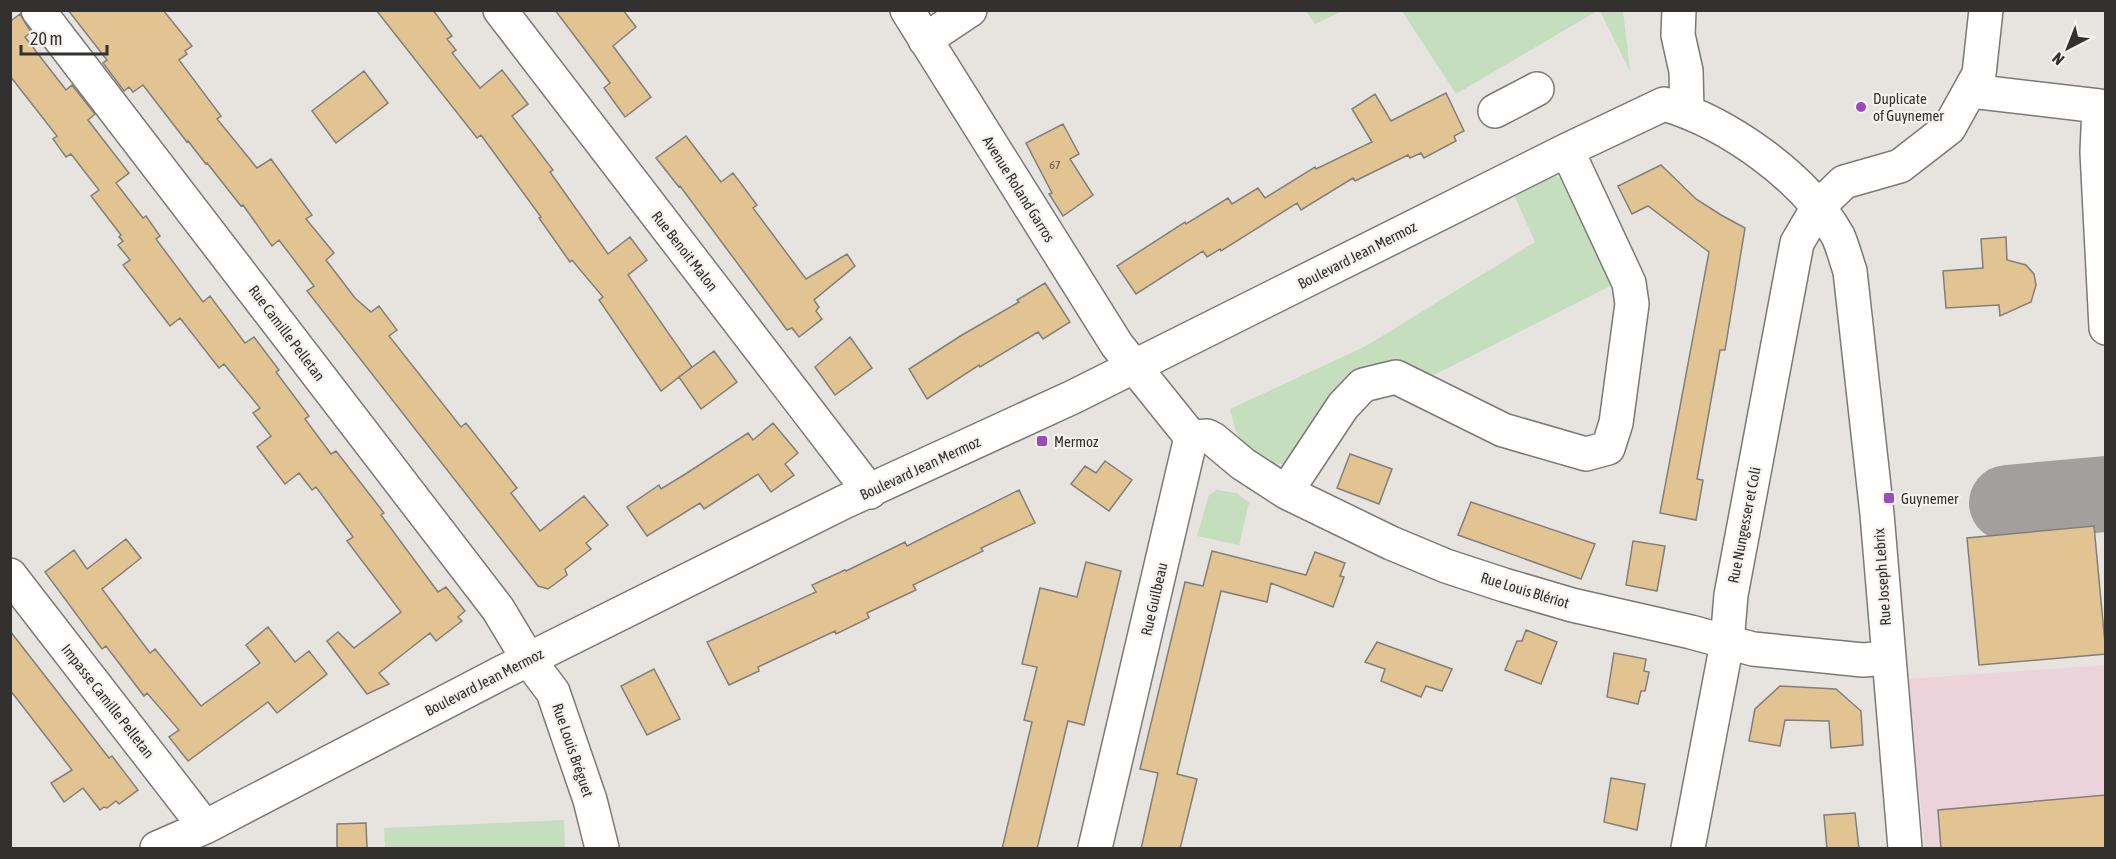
<svg xmlns="http://www.w3.org/2000/svg" width="2116" height="859" font-family="'Asap Condensed',sans-serif">
<style>
.industrial{fill:#ecd3db}
.green{fill:#c4debe}
.lines{fill:none;stroke-linecap:round;stroke-linejoin:round}
.taxiway{stroke:#a29f9c;stroke-width:76}
.building{fill:#e2c392;stroke:#827f7b;stroke-width:1.5}
.minor-casing{stroke:#7c7975;stroke-width:36}
.minor{stroke:#fff;stroke-width:33}
.poi-dot{fill:#9a4cbc;stroke:#f5f1ed;stroke-width:2}
.labels{text-anchor:middle;dominant-baseline:central;stroke-width:4.5;stroke-linejoin:round;paint-order:stroke}
.number-label{font-size:12px;fill:#5f5648}
.poi-label{font-size:15px;fill:#333130;stroke:#f5f1ed;text-anchor:start}
.street-label{font-size:15px;fill:#333130;stroke:#f5f1ed}
</style>
<rect width="100%" height="100%" fill="#e7e4df"/>
<path class="industrial" d="M 2105,665 L 2105,848 L 1925,848 L 1908,679 Z"/>
<path class="green" d="M 1306,11 L 1343,11 L 1315,24 Z
M 1402,11 L 1597,11 L 1456,94 Z
M 1600,11 L 1623,11 L 1630,71 Z
M 1555,176 L 1567,180 L 1612,285 L 1424,380 L 1387,364 L 1363,367 L 1352,377 L 1292,463 C 1272,468 1250,453 1239,437 C 1234,430 1233,417 1230,409 L 1366,346 L 1535,242 L 1514,195 Z
M 1217,490 L 1237,493 L 1249,503 L 1239,545 L 1197,536 L 1209,495 Z
M 564,820 L 565,848 L 385,848 L 384,828 Z"/>
<g class="lines">
<path class="taxiway" d="M 2007,503 L 2106,494"/>
</g>
<path class="building" d="M 68,10 L 163,10 L 192,46 L 185,51 L 187,54 L 179,60 L 221,116 L 217,119 L 257,168 L 271,159 L 312,215 L 306,219 L 334,253 L 326,260 L 355,298 L 371,312 L 379,306 L 397,330 L 389,336 L 461,427 L 466,423 L 517,488 L 511,493 L 540,531 L 584,496 L 608,525 L 586,543 L 591,549 L 565,569 L 567,575 L 548,589 L 538,586 L 307,291 L 314,286 L 279,240 L 272,246 L 243,205 L 241,206 L 207,163 L 206,164 L 188,141 L 187,142 L 143,85 L 133,92 L 129,87 L 124,91 L 103,63 L 107,60 Z
M 376,10 L 433,10 L 452,36 L 447,39 L 456,50 L 452,53 L 480,88 L 502,70 L 528,104 L 512,116 L 553,170 L 550,172 L 608,254 L 630,237 L 647,260 L 628,275 L 692,367 L 661,391 L 599,300 L 603,297 L 572,260 L 570,262 L 539,218 L 541,217 L 481,135 L 477,138 Z
M 555,10 L 623,10 L 636,27 L 613,46 L 651,97 L 625,117 L 604,88 L 610,83 Z
M 20,14 L 31,32 L 25,37 L 66,90 L 72,85 L 95,114 L 88,120 L 129,173 L 116,183 L 143,218 L 146,216 L 160,236 L 156,239 L 203,302 L 210,296 L 245,343 L 254,337 L 279,370 L 276,372 L 309,416 L 305,419 L 331,454 L 336,451 L 384,513 L 381,515 L 438,592 L 446,587 L 465,611 L 458,617 L 462,621 L 436,641 L 430,633 L 379,673 L 389,684 L 367,694 L 327,641 L 338,632 L 354,648 L 401,612 L 347,541 L 353,537 L 316,487 L 312,490 L 299,473 L 285,484 L 257,447 L 271,436 L 253,413 L 260,408 L 224,364 L 219,368 L 180,318 L 170,326 L 123,265 L 130,260 L 118,245 L 123,241 L 119,237 L 121,235 L 91,196 L 99,190 L 71,154 L 66,157 L 53,139 L 57,136 L 10,76 L 10,18 L 12,20 Z
M 364,71 L 388,103 L 336,143 L 312,111 Z
M 1446,93 L 1464,131 L 1454,136 L 1456,141 L 1424,158 L 1421,153 L 1410,158 L 1408,155 L 1355,181 L 1353,178 L 1301,210 L 1297,203 L 1221,251 L 1220,249 L 1207,257 L 1203,251 L 1136,294 L 1117,266 L 1185,222 L 1186,224 L 1228,198 L 1232,204 L 1258,188 L 1265,198 L 1315,167 L 1316,169 L 1372,142 L 1352,109 L 1375,94 L 1391,121 Z
M 1063,124 L 1079,154 L 1070,159 L 1093,195 L 1063,216 L 1049,194 L 1052,193 L 1026,143 Z
M 686,136 L 721,182 L 733,173 L 757,205 L 753,208 L 806,279 L 847,254 L 855,266 L 814,300 L 819,307 L 816,311 L 822,319 L 799,337 L 792,328 L 787,330 L 680,186 L 679,187 L 656,158 Z
M 1661,165 L 1696,199 L 1721,215 L 1745,228 L 1725,350 L 1720,350 L 1697,479 L 1703,480 L 1696,520 L 1660,513 L 1709,252 L 1648,206 L 1632,214 L 1618,186 Z
M 2006,237 L 2007,260 L 2026,265 L 2034,274 L 2036,285 L 2031,302 L 2000,316 L 1999,305 L 1946,308 L 1943,271 L 1983,268 L 1981,239 Z
M 1045,283 L 1070,322 L 1043,339 L 1038,332 L 980,367 L 979,365 L 927,399 L 909,369 L 962,335 L 1019,302 L 1017,300 Z
M 850,337 L 872,368 L 835,395 L 815,367 Z
M 714,351 L 737,382 L 701,409 L 679,377 Z
M 773,423 L 798,453 L 785,464 L 794,475 L 771,492 L 758,474 L 704,509 L 700,503 L 647,536 L 627,507 L 659,485 L 661,489 L 687,473 L 748,433 L 753,440 Z
M 1350,454 L 1392,469 L 1379,504 L 1337,488 Z
M 1105,461 L 1132,480 L 1109,511 L 1071,484 L 1085,466 L 1096,473 Z
M 1019,490 L 1035,523 L 981,548 L 983,551 L 913,585 L 916,590 L 867,613 L 869,618 L 836,634 L 835,631 L 758,667 L 759,671 L 729,685 L 707,642 L 816,592 L 812,585 L 845,570 L 846,571 L 905,542 L 907,546 Z
M 1471,502 L 1595,544 L 1581,579 L 1458,535 Z
M 2094,526 L 2106,654 L 1979,665 L 1967,538 Z
M 126,539 L 141,558 L 102,589 L 150,653 L 155,649 L 201,706 L 260,663 L 246,645 L 268,627 L 295,662 L 309,651 L 327,674 L 277,713 L 268,702 L 188,761 L 169,737 L 179,730 L 147,693 L 144,696 L 106,646 L 102,649 L 45,572 L 74,550 L 87,569 Z
M 1633,541 L 1665,546 L 1657,591 L 1626,585 Z
M 1212,551 L 1306,575 L 1315,552 L 1345,563 L 1340,576 L 1344,577 L 1333,607 L 1271,583 L 1267,602 L 1221,591 L 1177,774 L 1197,779 L 1180,849 L 1141,849 L 1158,773 L 1140,769 L 1185,582 L 1203,586 Z
M 1086,562 L 1121,571 L 1084,725 L 1068,721 L 1037,849 L 1002,849 L 1032,722 L 1024,720 L 1037,667 L 1022,664 L 1040,588 L 1077,597 Z
M 1526,630 L 1557,642 L 1541,684 L 1505,670 L 1517,641 L 1522,641 Z
M 10,631 L 109,758 L 112,756 L 138,790 L 119,804 L 116,801 L 107,808 L 104,807 L 100,810 L 83,788 L 64,802 L 51,783 L 72,770 L 10,690 Z
M 1377,642 L 1452,669 L 1442,691 L 1426,686 L 1421,697 L 1381,681 L 1385,669 L 1365,662 Z
M 1614,653 L 1646,659 L 1644,671 L 1649,672 L 1647,682 L 1645,691 L 1641,691 L 1638,704 L 1607,697 Z
M 654,669 L 680,719 L 647,735 L 621,686 Z
M 1780,686 L 1836,689 L 1861,711 L 1863,745 L 1831,748 L 1829,721 L 1785,720 L 1780,746 L 1749,741 L 1755,709 Z
M 1611,778 L 1645,784 L 1637,830 L 1604,822 Z
M 2106,795 L 2106,849 L 1941,849 L 1938,810 Z
M 1855,813 L 1859,849 L 1827,849 L 1824,815 Z
M 366,823 L 367,849 L 337,849 L 337,824 Z"/>
<g class="lines">
<defs>
<path id="minor" d="M 38,10 L 498,609 L 528,659 L 553,692 L 590,800 L 602,848
M 500,10 L 870,492
M 907,10 L 1117,345 L 1191,437 L 1095,848
M 1679,10 L 1678,35 L 1686,71 L 1687,111
M 925,40 L 970,10
M 1971,91 L 2099,106 L 2097,152 L 2106,328
M 1495,111 L 1537,89
M 1191,437 L 1207,436 L 1213,439 L 1243,464 L 1286,492 L 1391,543 L 1446,566 L 1504,585 L 1572,605 L 1691,632 L 1753,649 L 1863,660 L 1888,658
M 1286,492 L 1343,406 L 1363,385 L 1396,377 L 1503,430 L 1586,454 L 1608,448 L 1616,423 L 1632,304 L 1629,283 L 1567,150
M 10,575 L 205,827
M 157,848 L 205,827 L 503,672 L 844,502 L 1073,397 L 1567,150 L 1664,104 C 1728,123 1805,177 1838,236 C 1843,247 1846,260 1850,271 L 1877,514 L 1905,848
M 1688,848 L 1727,643 L 1731,595 L 1797,243 L 1818,207 L 1844,182 L 1900,166 L 1949,128 L 1979,74 L 1986,10"/>
</defs>
<use href="#minor" class="minor-casing"/>
<use href="#minor" class="minor"/>
</g>
<g class="poi-dot">
<circle cx="1861" cy="107" r="6"/>
<rect x="1036" y="435" width="12" height="12" rx="3"/>
<rect x="1883" y="492" width="12" height="12" rx="3"/>
</g>
<g class="labels">
<g class="number-label">
<text x="1055" y="165">67</text>
</g>
<g class="poi-label">
<text x="1873" y="98">Duplicate<tspan x="1873" dy="17">of Guynemer</tspan></text>
<text x="1054" y="441">Mermoz</text>
<text x="1901" y="498">Guynemer</text>
</g>
<g class="street-label">
<text transform="translate(1019 189) rotate(58)">Avenue Roland Garros</text>
<text transform="translate(685 251) rotate(52)">Rue Benoit Malon</text>
<text transform="translate(1357 255) rotate(-27)">Boulevard Jean Mermoz</text>
<text transform="translate(287 333) rotate(53)">Rue Camille Pelletan</text>
<text transform="translate(920 468) rotate(-25)">Boulevard Jean Mermoz</text>
<text transform="translate(1744 525) rotate(-79)">Rue Nungesser et Coli</text>
<text transform="translate(1882 577) rotate(-94)">Rue Joseph Lebrix</text>
<text transform="translate(1525 590) rotate(17)">Rue Louis Blériot</text>
<text transform="translate(1154 599) rotate(-77)">Rue Guilbeau</text>
<text transform="translate(484 682) rotate(-27)">Boulevard Jean Mermoz</text>
<text transform="translate(108 701) rotate(52)">Impasse Camille Pelletan</text>
<text transform="translate(573 750) rotate(71)">Rue Louis Bréguet</text>
</g>
</g>
<rect width="2116" height="859" fill="none" stroke="#333130" stroke-width="24"/>
<g transform="translate(2068 48) rotate(222)" stroke="#f5f1ed" stroke-width="4.5" paint-order="stroke">
<path d="M0-4.5L10 22L0 15L-10 22Z" fill="#333130"/>
<text y="-9" font-size="16" font-weight="bold" text-anchor="middle" fill="#333130">N</text>
</g>
<path d="M21 45v9h86v-9" fill="none" stroke="#333130" stroke-width="3"/>
<text x="30" y="45" font-size="18" fill="#333130" stroke="#f5f1ed" stroke-width="4.5" paint-order="stroke">20 m</text>
</svg>
